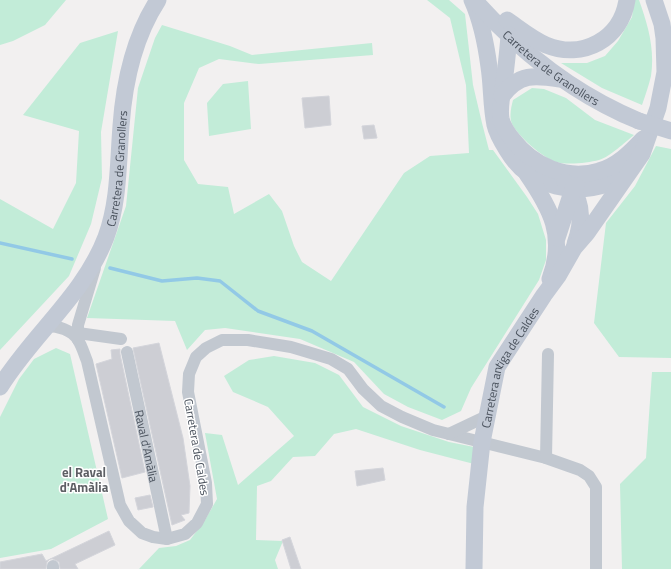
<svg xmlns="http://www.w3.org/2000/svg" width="671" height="569" font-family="'Titillium Web',sans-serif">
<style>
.green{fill:#c2ecd8}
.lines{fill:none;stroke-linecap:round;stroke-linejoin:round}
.stream{stroke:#92c9e6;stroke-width:3.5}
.building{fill:#cdced4;stroke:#d4d5db}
.street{stroke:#c2c8d0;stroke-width:12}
.secondary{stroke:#c2c9d5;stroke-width:17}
.secondary-bridge{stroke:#c2c9d5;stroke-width:17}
.labels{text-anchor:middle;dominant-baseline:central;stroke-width:3;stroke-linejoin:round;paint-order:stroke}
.street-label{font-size:12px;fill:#49515c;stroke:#fff}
.neighbourhood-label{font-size:13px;font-weight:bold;fill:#5d5f64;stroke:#fff}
</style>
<rect width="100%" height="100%" fill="#f2f0f0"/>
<path class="green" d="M 0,0 L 66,0 L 45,25 L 13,41 L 0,45 Z
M 427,0 L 449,0 L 465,14 L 473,85 L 482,123 L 489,150 L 493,150 L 527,197 L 538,214 L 546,240 L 546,260 L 539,280 L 471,388 L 461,411 L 442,420 L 408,407 L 384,394 L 354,362 L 300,339 L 225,328 L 205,330 L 187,350 L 175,321 L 87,318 L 126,206 L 138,88 L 155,38 L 162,25 L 230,46 L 252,55 L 372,43 L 373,55 L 259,64 L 219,59 L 199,68 L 184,103 L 184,160 L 198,184 L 228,187 L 234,214 L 269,194 L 282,211 L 294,246 L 302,262 L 331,281 L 404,173 L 430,156 L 469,153 L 466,85 L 450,18 Z
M 634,0 L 639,0 C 648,25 655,49 651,76 C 649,85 645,96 642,105 L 602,88 L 561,63 L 587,63 L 605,56 L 618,41 L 632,17 Z
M 118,31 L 101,132 L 102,178 L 91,224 L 69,276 L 0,350 L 0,199 L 53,229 L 76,183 L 79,131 L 23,115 L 80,43 Z
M 248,81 L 251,129 L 209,136 L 207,103 L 223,84 Z
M 532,88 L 544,89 L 566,98 L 595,120 L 634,135 C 625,142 610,157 599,160 C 588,163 567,165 556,162 C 543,158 518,136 512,124 C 509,116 511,108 513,100 Z
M 656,146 L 671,149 L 671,358 L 619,357 L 594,323 L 606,223 L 635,186 Z
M 56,348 L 70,354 L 108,519 L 51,549 L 0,558 L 0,417 L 19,379 L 34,359 Z
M 274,356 L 315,363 L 339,375 L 363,407 L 401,426 L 449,442 L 474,447 L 474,464 L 420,450 L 356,429 L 334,434 L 315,456 L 293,457 L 271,481 L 257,486 L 256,540 L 283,541 L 275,560 L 278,569 L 139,569 L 159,548 L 176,546 L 190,540 L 205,520 L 217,499 L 205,433 L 222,435 L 238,485 L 294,436 L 268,407 L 233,392 L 224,376 L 249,360 Z
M 652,372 L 671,372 L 671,569 L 622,569 L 620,484 L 646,458 Z"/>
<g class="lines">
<path class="stream" d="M 0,243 L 72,259
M 110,268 L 162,281 L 197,278 L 220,281 L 258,311 L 312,331 L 444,407"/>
</g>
<path class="building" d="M 329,96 L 331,125 L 305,128 L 302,98 Z
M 374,125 L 377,138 L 364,139 L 362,126 Z
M 159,343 L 183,438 L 190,486 L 189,513 L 181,515 L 185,520 L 172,525 L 133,348 Z
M 120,349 L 120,354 L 145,472 L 122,478 L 96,364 L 112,359 L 111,350 Z
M 383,468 L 385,480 L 357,486 L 355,471 Z
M 150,495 L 153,507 L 138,510 L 135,498 Z
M 109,531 L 115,545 L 75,564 L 78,569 L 60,569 L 59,562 L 53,559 L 50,559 L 47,562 L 46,569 L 0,569 L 0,562 L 42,554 L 46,561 Z
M 290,537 L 301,569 L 291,569 L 282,540 Z"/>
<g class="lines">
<g class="street">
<path d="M 47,326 C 58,326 72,330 78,340 C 82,346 84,354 87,361 L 120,505 L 129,521 L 142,533 L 153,537 L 167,539 L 185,534 L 197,523 L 207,504 L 206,483 L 188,392 L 189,374 L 196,357 L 206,348 L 222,340 L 248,340 L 291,347 L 331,359 L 348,369 L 363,389 L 381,406 L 402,417 L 433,430 L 546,458 L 580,470 L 589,476 L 596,487 L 596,569"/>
<path d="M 78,333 L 121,339"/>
<path d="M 78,340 L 78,325 L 95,268"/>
<path id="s1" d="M 127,352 L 167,539"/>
<path d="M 449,434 L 487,416"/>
<path d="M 546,458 L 548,354"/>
<path d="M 53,566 L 53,569"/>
</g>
<g class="secondary">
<path d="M 472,0 C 482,22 486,44 489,67 C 492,86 491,106 495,125 C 497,134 502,142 507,150 C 519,170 533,180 556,186 C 580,192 606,188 626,174"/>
<path id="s2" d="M 477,3 C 522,53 576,95 639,121"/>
<path d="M 507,20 C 520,29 532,39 546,45 C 583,60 621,39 627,0"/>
<path d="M 509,35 C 508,51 506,67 504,83 C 502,95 499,107 501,119 C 503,127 508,134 513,140 C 533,166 567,181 599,171 C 617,166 630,153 643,139"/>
<path d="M 502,96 C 519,73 535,75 560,79"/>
<path d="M 527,174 C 551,209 566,236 550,279"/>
<path d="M 565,182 C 584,199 583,222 575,244"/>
<path d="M 557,238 L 573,189 L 576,186"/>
<path id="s3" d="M 0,387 C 32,335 84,295 106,237 C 119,202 118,163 121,126 C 124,83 134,37 158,0"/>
<path id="s4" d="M 474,569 L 475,507 L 482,442 L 497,367 L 544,295 L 558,276 L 574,248 L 587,233 L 642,154 L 658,108 L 665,72 L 664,38 L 662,24 L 654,0"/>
</g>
<path class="secondary-bridge" d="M 639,121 L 671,131"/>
</g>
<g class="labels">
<g class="street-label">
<text stroke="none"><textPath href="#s2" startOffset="99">Carretera de Granollers</textPath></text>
<text stroke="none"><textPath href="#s3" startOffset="254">Carretera de Granollers</textPath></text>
<text stroke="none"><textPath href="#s4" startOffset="208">Carretera antiga de Caldes</textPath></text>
<text stroke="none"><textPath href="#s1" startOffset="96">Raval d'Amàlia</textPath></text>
<text transform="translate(197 447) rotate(80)">Carretera de Caldes</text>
</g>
<g class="neighbourhood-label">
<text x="84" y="472">el Raval<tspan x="84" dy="15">d'Amàlia</tspan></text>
</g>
</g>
</svg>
